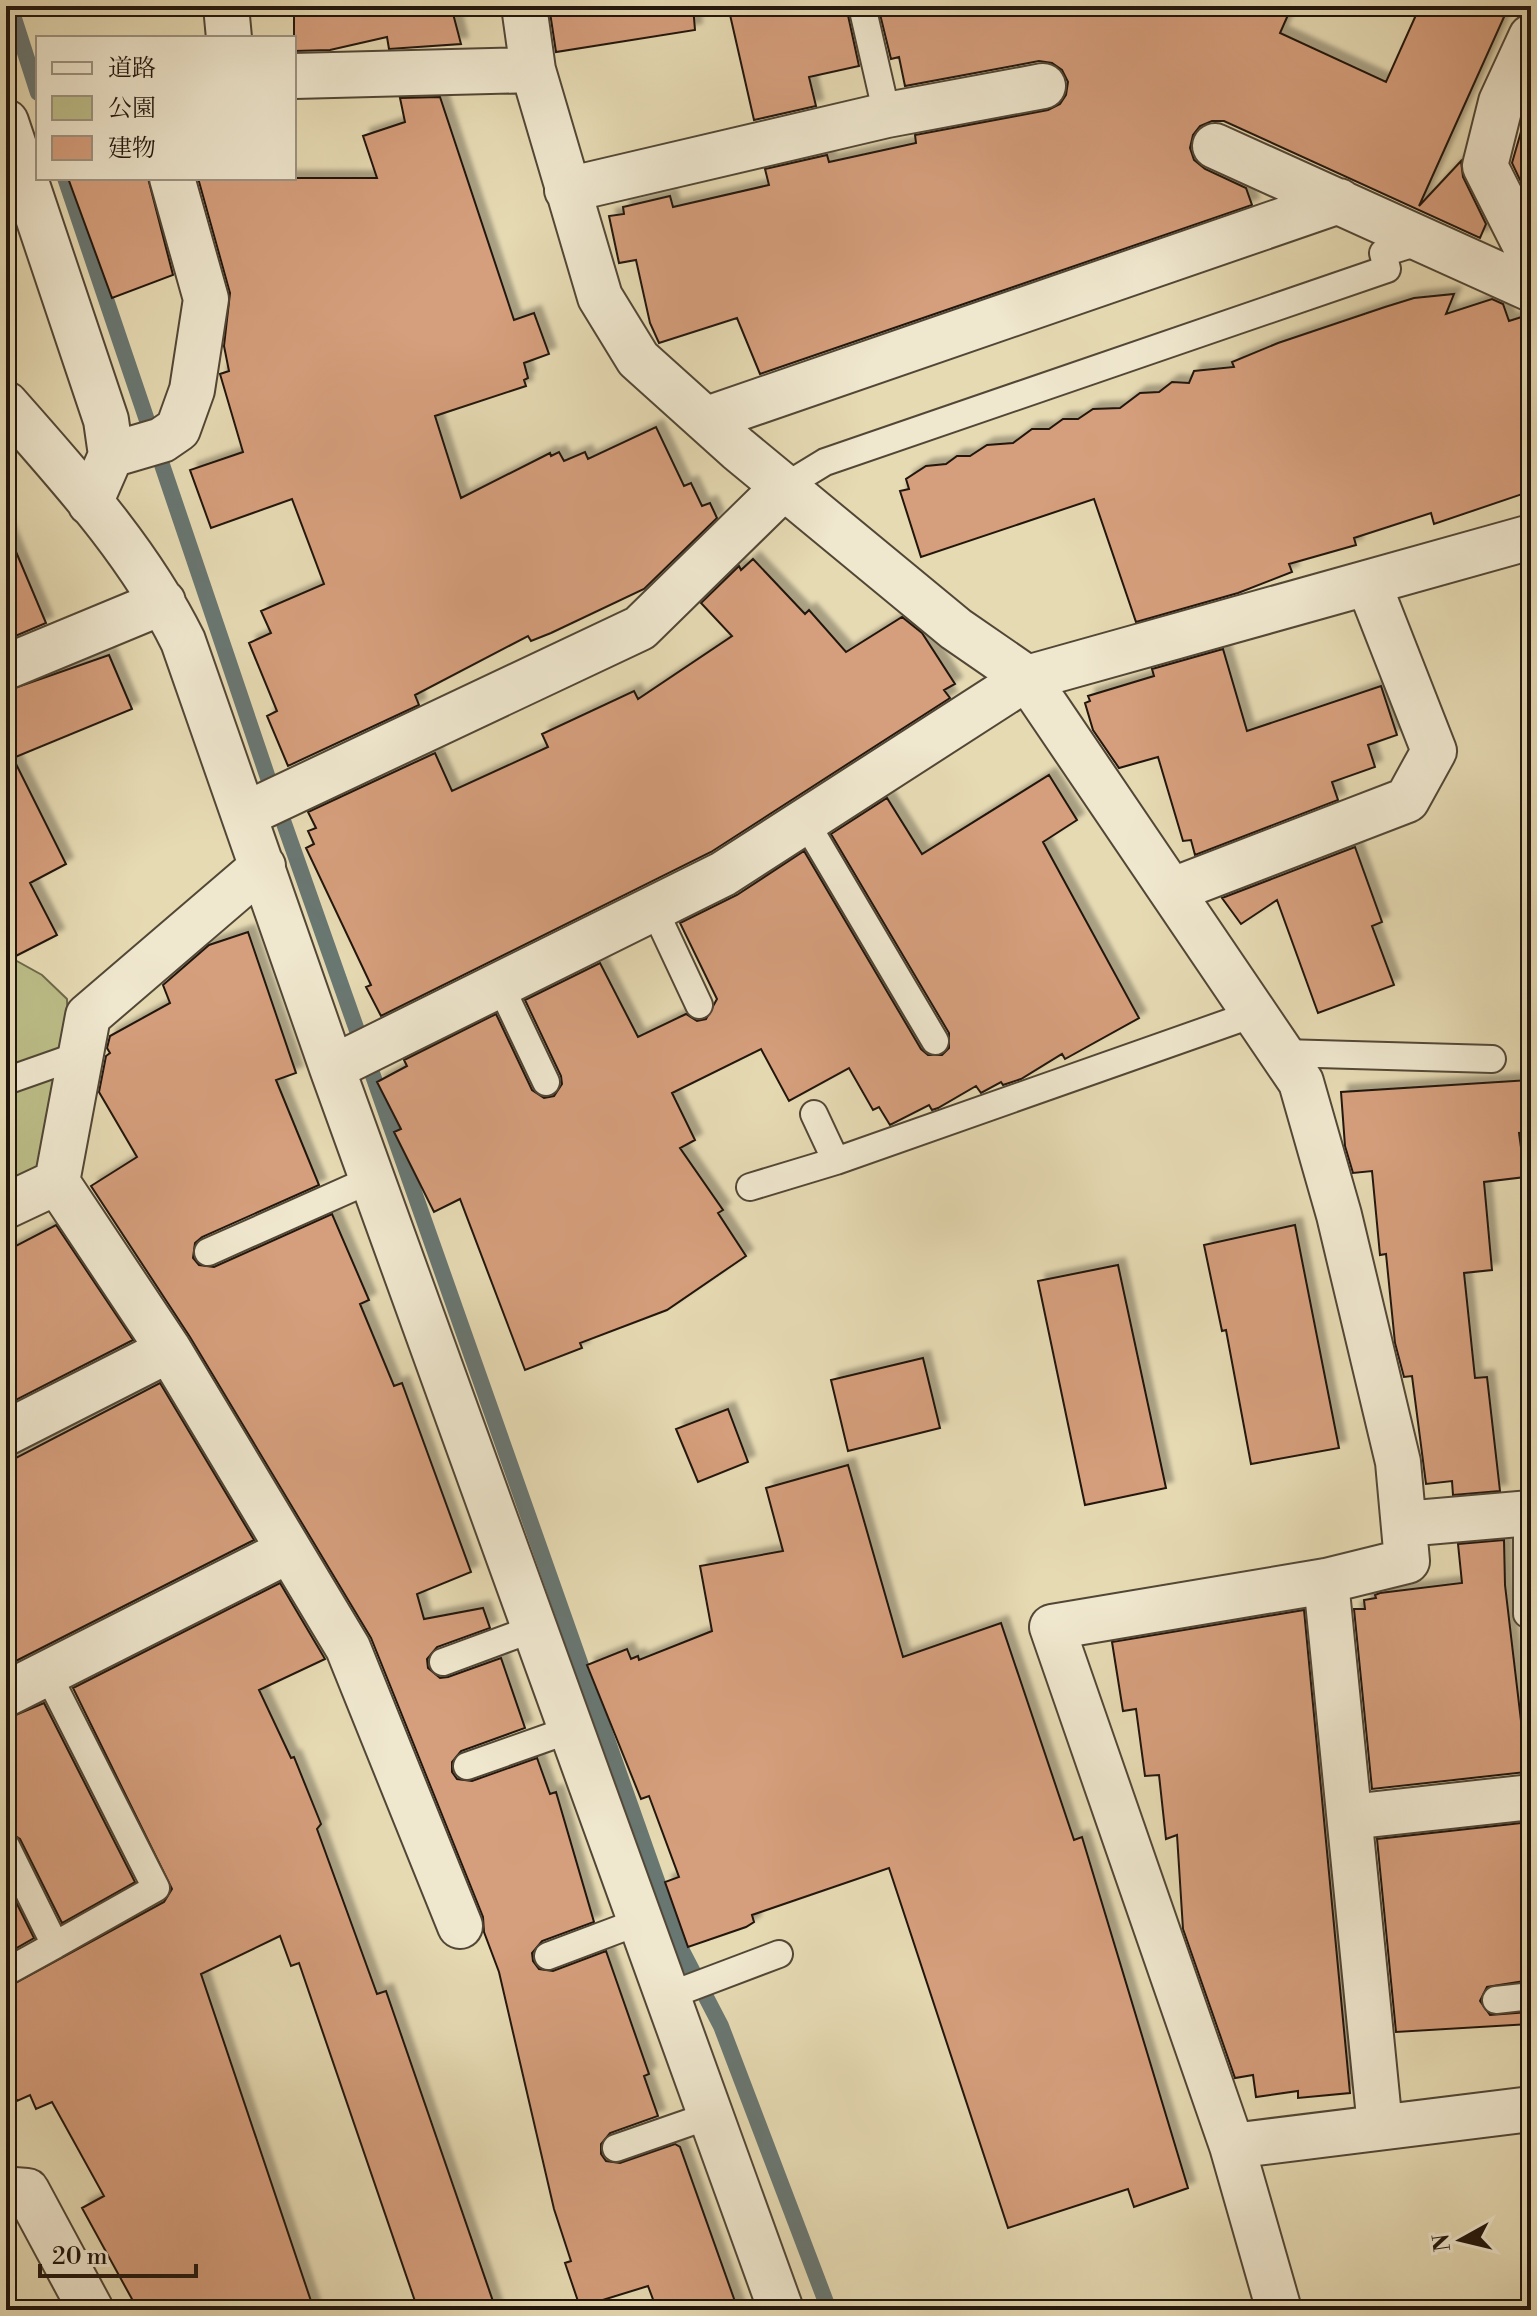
<svg xmlns="http://www.w3.org/2000/svg" width="1537" height="2316" font-family="'Libre Bodoni','Noto Serif JP',serif">
<style>
.green{fill:#bcbd88;stroke:#6e6a4a;stroke-width:2}
.lines{fill:none;stroke-linecap:round;stroke-linejoin:round}
.stream{stroke:#697772;stroke-width:16}
.building{fill:#d59e7c;stroke:#21160d;stroke-width:2;filter:url(#shadow)}
.service-casing{stroke:#524736;stroke-width:30}
.minor-casing{stroke:#524736;stroke-width:48}
.service{stroke:#efe7ce;stroke-width:26}
.minor{stroke:#efe7ce;stroke-width:44}
</style>
<defs>
<filter id="shadow"><feDropShadow dx="7" dy="-7" stdDeviation="2" flood-color="#0004"/></filter>
</defs>
<rect width="100%" height="100%" fill="#e6dab3"/>
<filter id="stains"><feTurbulence type="fractalNoise" baseFrequency=".0025" numOctaves="4"/><feColorMatrix values="0 0 0 0 .2 0 0 0 0 .09 0 0 0 0 .02 0 0 0 .5 -.17"/></filter>
<radialGradient id="worn" r=".72"><stop offset=".6" stop-color="#630" stop-opacity="0"/><stop offset="1" stop-color="#630" stop-opacity=".3"/></radialGradient>
<path class="green" d="M 6,955 L 42,975 L 67,999 L 68,1032 L 48,1154 L 29,1176 L 6,1185 Z"/>
<g class="lines">
<path class="stream" d="M 10,6 L 38,93
M 65,178 L 268,778 L 681,1949 L 721,2026 L 829,2310"/>
</g>
<path class="building" d="M 294,6 L 451,6 L 461,44 L 389,49 L 387,37 L 330,50 L 294,51 Z
M 549,6 L 693,6 L 695,30 L 556,52 Z
M 728,6 L 846,6 L 859,66 L 809,77 L 816,106 L 754,120 Z
M 878,6 L 1292,6 L 1280,33 L 1386,82 L 1420,6 L 1480,6 L 1504,17 L 1419,206 L 1461,161 L 1463,177 L 1486,224 L 1480,238 L 1224,121 L 1212,121 L 1200,126 L 1193,135 L 1190,148 L 1194,160 L 1205,169 L 1246,188 L 1252,205 L 760,374 L 737,318 L 659,343 L 650,323 L 636,260 L 619,263 L 609,216 L 624,214 L 623,207 L 670,196 L 673,207 L 769,185 L 765,169 L 827,155 L 829,162 L 916,143 L 915,135 L 1048,110 L 1060,104 L 1066,95 L 1068,82 L 1062,70 L 1052,63 L 1039,61 L 905,86 L 899,57 L 891,59 Z
M 440,97 L 514,320 L 534,313 L 549,354 L 524,363 L 528,378 L 524,380 L 526,386 L 435,416 L 461,498 L 550,453 L 551,456 L 559,452 L 564,461 L 585,452 L 588,459 L 656,427 L 684,486 L 691,483 L 702,506 L 710,503 L 717,518 L 644,589 L 551,633 L 531,641 L 528,636 L 415,695 L 419,705 L 288,766 L 267,716 L 277,711 L 249,643 L 271,633 L 261,611 L 324,584 L 292,499 L 211,528 L 190,470 L 243,452 L 220,374 L 229,371 L 224,346 L 230,293 L 198,178 L 377,178 L 363,136 L 405,122 L 400,98 Z
M 1531,97 L 1531,190 L 1520,180 L 1512,163 Z
M 68,178 L 148,178 L 173,275 L 112,298 Z
M 1454,294 L 1446,314 L 1492,299 L 1503,304 L 1509,321 L 1531,314 L 1531,372 L 1523,374 L 1531,398 L 1531,491 L 1434,524 L 1431,513 L 1354,538 L 1356,545 L 1289,564 L 1292,572 L 1238,593 L 1136,622 L 1094,499 L 921,557 L 900,491 L 909,489 L 906,479 L 926,466 L 946,464 L 957,456 L 970,456 L 987,445 L 1013,443 L 1032,429 L 1049,429 L 1063,419 L 1078,419 L 1093,409 L 1120,408 L 1140,393 L 1159,392 L 1172,382 L 1189,383 L 1194,371 L 1234,367 L 1232,362 L 1278,343 L 1385,307 L 1414,298 Z
M 6,528 L 46,623 L 6,640 Z
M 753,559 L 805,614 L 809,610 L 846,652 L 902,617 L 922,633 L 955,684 L 944,690 L 950,698 L 711,852 L 381,1016 L 366,987 L 371,985 L 306,848 L 314,844 L 308,831 L 316,828 L 308,812 L 435,753 L 452,791 L 548,747 L 542,734 L 634,691 L 638,699 L 732,636 L 701,603 L 739,566 L 741,570 Z
M 1223,649 L 1247,731 L 1381,686 L 1397,735 L 1368,745 L 1375,767 L 1332,782 L 1338,800 L 1195,855 L 1191,840 L 1183,841 L 1158,757 L 1119,768 L 1093,730 L 1085,703 L 1090,701 L 1088,696 L 1154,676 L 1152,669 Z
M 109,655 L 132,709 L 13,758 L 66,864 L 30,883 L 57,935 L 6,961 L 6,691 Z
M 1049,775 L 1077,820 L 1043,842 L 1139,1018 L 1065,1059 L 1062,1054 L 1021,1079 L 1003,1085 L 1001,1082 L 981,1093 L 976,1086 L 938,1108 L 932,1110 L 929,1105 L 890,1125 L 879,1107 L 873,1110 L 849,1068 L 789,1101 L 761,1049 L 672,1093 L 695,1140 L 680,1148 L 723,1210 L 718,1213 L 746,1256 L 667,1310 L 580,1343 L 582,1348 L 525,1370 L 460,1199 L 434,1212 L 394,1132 L 401,1129 L 377,1082 L 407,1066 L 404,1060 L 496,1014 L 532,1090 L 544,1098 L 554,1096 L 562,1084 L 561,1076 L 525,1000 L 600,963 L 638,1037 L 686,1014 L 697,1021 L 706,1019 L 717,999 L 680,923 L 737,895 L 804,851 L 921,1049 L 928,1055 L 942,1055 L 949,1048 L 949,1033 L 831,834 L 887,798 L 922,854 Z
M 1355,847 L 1382,922 L 1372,926 L 1394,985 L 1318,1013 L 1277,900 L 1241,924 L 1222,898 Z
M 248,932 L 296,1073 L 276,1080 L 319,1185 L 202,1237 L 195,1243 L 193,1258 L 199,1265 L 214,1267 L 332,1214 L 369,1300 L 360,1304 L 394,1386 L 402,1383 L 471,1572 L 417,1594 L 424,1619 L 483,1608 L 490,1628 L 437,1647 L 427,1659 L 428,1668 L 440,1678 L 448,1677 L 501,1658 L 525,1728 L 461,1751 L 452,1762 L 452,1772 L 457,1779 L 472,1781 L 537,1758 L 550,1794 L 556,1792 L 594,1922 L 542,1941 L 532,1953 L 533,1961 L 539,1969 L 553,1971 L 606,1951 L 649,2074 L 644,2076 L 658,2116 L 610,2133 L 601,2144 L 601,2154 L 606,2161 L 620,2163 L 675,2144 L 680,2147 L 738,2310 L 657,2310 L 648,2286 L 580,2307 L 565,2263 L 571,2261 L 554,2209 L 499,1972 L 484,1932 L 483,1917 L 371,1638 L 190,1337 L 91,1186 L 137,1157 L 99,1092 L 106,1056 L 110,1053 L 107,1048 L 110,1036 L 170,1003 L 163,985 L 209,945 Z
M 1531,1080 L 1531,1132 L 1519,1133 L 1525,1177 L 1484,1182 L 1492,1270 L 1464,1273 L 1475,1378 L 1487,1377 L 1500,1491 L 1453,1495 L 1452,1481 L 1426,1484 L 1412,1376 L 1404,1377 L 1395,1343 L 1386,1254 L 1380,1255 L 1372,1171 L 1353,1173 L 1345,1146 L 1341,1092 Z
M 56,1225 L 133,1340 L 14,1401 L 6,1384 L 6,1251 Z
M 1295,1225 L 1339,1448 L 1251,1464 L 1226,1330 L 1222,1331 L 1204,1245 Z
M 1118,1265 L 1166,1488 L 1085,1505 L 1038,1281 Z
M 923,1358 L 940,1428 L 848,1451 L 831,1380 Z
M 160,1383 L 254,1540 L 6,1666 L 6,1463 Z
M 728,1409 L 748,1462 L 698,1482 L 676,1429 Z
M 848,1465 L 903,1657 L 1001,1623 L 1074,1840 L 1082,1837 L 1188,2188 L 1134,2207 L 1128,2189 L 1008,2228 L 889,1868 L 752,1915 L 754,1922 L 746,1927 L 688,1947 L 665,1882 L 679,1877 L 649,1796 L 641,1799 L 587,1665 L 627,1649 L 631,1659 L 638,1656 L 639,1660 L 712,1631 L 700,1566 L 783,1551 L 766,1488 Z
M 1504,1540 L 1505,1585 L 1527,1772 L 1372,1789 L 1354,1609 L 1365,1609 L 1364,1600 L 1376,1598 L 1375,1595 L 1380,1593 L 1462,1583 L 1458,1544 Z
M 280,1583 L 325,1659 L 259,1690 L 291,1758 L 294,1757 L 321,1824 L 317,1829 L 377,1994 L 386,1991 L 496,2310 L 418,2310 L 299,1963 L 291,1966 L 280,1936 L 201,1974 L 314,2310 L 138,2310 L 82,2208 L 104,2196 L 52,2102 L 36,2109 L 30,2095 L 17,2101 L 6,2076 L 6,1988 L 164,1902 L 172,1889 L 73,1688 Z
M 1304,1610 L 1350,2093 L 1298,2098 L 1298,2091 L 1256,2097 L 1253,2075 L 1235,2078 L 1183,1929 L 1177,1835 L 1166,1839 L 1159,1775 L 1145,1776 L 1136,1709 L 1123,1711 L 1112,1642 Z
M 44,1703 L 135,1882 L 62,1923 L 20,1839 L 6,1830 L 6,1719 Z
M 1531,1822 L 1531,1980 L 1487,1987 L 1480,2001 L 1490,2015 L 1531,2012 L 1531,2024 L 1396,2032 L 1377,1839 Z
M 6,1882 L 34,1938 L 6,1954 Z"/>
<g class="lines">
<defs>
<path id="service" d="M 862,6 L 887,115
M 784,487 L 825,462 L 1387,269 L 1383,253 L 1425,240
M 806,823 L 935,1041
M 654,909 L 699,1005
M 500,985 L 546,1082
M 1283,1053 L 1492,1059
M 6,1081 L 80,1055
M 814,1114 L 836,1161
M 750,1187 L 836,1161 L 1256,1013
M 208,1252 L 372,1179
M 1527,1513 L 1527,1614
M 443,1662 L 535,1628
M 467,1766 L 572,1729
M 6,1846 L 55,1945 L 156,1888 L 47,1673
M 548,1956 L 641,1921
M 6,1972 L 55,1945
M 668,1996 L 779,1954
M 1496,2000 L 1531,1996
M 616,2148 L 711,2115"/>
<path id="minor" d="M 226,6 L 229,38
M 524,6 L 533,70 L 600,297 L 638,359 L 738,449 L 956,629 L 1027,678 L 1301,1082 L 1339,1215 L 1398,1462 L 1407,1561 L 1326,1581 L 1052,1627 L 1232,2146 L 1279,2310
M 1531,37 L 1501,102 L 1485,166 L 1531,257
M 294,76 L 533,70
M 6,122 L 106,420 L 111,455 L 90,503
M 1215,146 L 1531,289
M 567,190 L 887,115 L 1043,86
M 6,404 C 71,478 139,552 183,641 L 332,1068 L 781,2310
M 707,419 L 1339,201
M 111,455 L 162,440 L 178,429 L 192,390 L 206,299 L 172,178
M 6,667 L 163,602
M 244,815 L 640,628 L 784,487
M 1173,890 L 1407,800 L 1434,751 L 1369,585
M 332,1068 L 723,874 L 1027,678 L 1531,537
M 57,1182 L 169,1350 L 348,1648 L 460,1926
M 6,1206 L 57,1182 L 88,1016 L 263,866
M 6,1433 L 169,1350
M 1404,1524 L 1531,1513
M 1326,1581 L 1380,2127
M 6,1694 L 288,1551
M 1350,1817 L 1531,1797
M 1232,2146 L 1531,2109
M 6,2194 L 14,2190 L 27,2191 L 91,2310"/>
</defs>
<use href="#service" class="service-casing"/>
<use href="#minor" class="minor-casing"/>
<use href="#service" class="service"/>
<use href="#minor" class="minor"/>
</g>
<rect width="1537" height="2316" fill="none" stroke="#e6dab3" stroke-width="32"/>
<rect x="8" y="8" width="1521" height="2300" fill="none" stroke="#21160d" stroke-width="4"/>
<rect x="16" y="16" width="1505" height="2284" fill="none" stroke="#21160d" stroke-width="2"/>
<rect x="36" y="36" width="260" height="144" fill="#efe7ce" stroke="#9d9381" stroke-width="2"/>
<rect x="52" y="62" width="40" height="12" fill="#efe7ce" stroke="#9d9381" stroke-width="2"/>
<text x="108" y="76" font-size="24" fill="#21160d">道路</text>
<rect x="52" y="96" width="40" height="24" fill="#bcbd88" stroke="#9d9381" stroke-width="2"/>
<text x="108" y="116" font-size="24" fill="#21160d">公園</text>
<rect x="52" y="136" width="40" height="24" fill="#d59e7c" stroke="#9d9381" stroke-width="2"/>
<text x="108" y="156" font-size="24" fill="#21160d">建物</text>
<g transform="translate(1461 2240) rotate(262)" stroke="#efe7ce" stroke-width="6" paint-order="stroke">
<path d="M0-6L14 30L0 20L-14 30Z" fill="#21160d"/>
<text y="-12" font-size="22" font-weight="bold" text-anchor="middle" fill="#21160d">N</text>
</g>
<path d="M40 2264v12h156v-12" fill="none" stroke="#21160d" stroke-width="4"/>
<text x="52" y="2264" font-size="24" fill="#21160d" stroke="#efe7ce" stroke-width="6" paint-order="stroke">20 m</text>
<rect width="100%" height="100%" filter="url(#stains)"/>
<rect width="100%" height="100%" fill="url(#worn)"/>
</svg>
